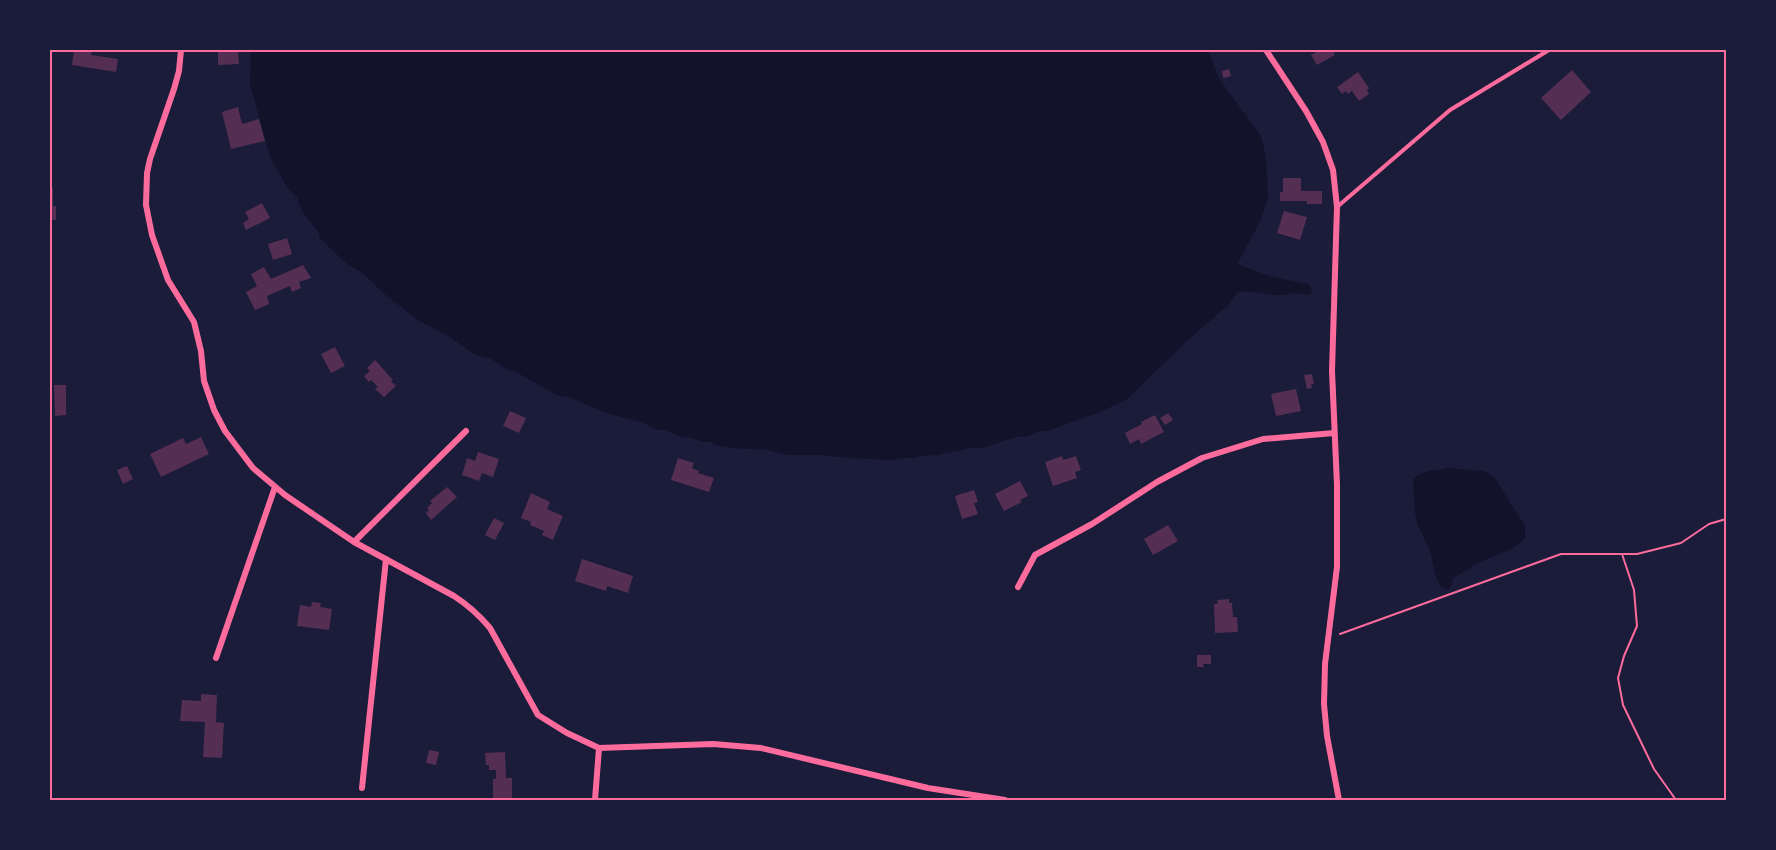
<svg xmlns="http://www.w3.org/2000/svg" width="1776" height="850" font-family="Manrope,sans-serif">
<style>
.water{fill:#12122b}
.building{fill:#542f53}
.lines{fill:none;stroke-linecap:round;stroke-linejoin:round}
.path{stroke:#ff6b9d;stroke-width:2}
.service{stroke:#ff6b9d;stroke-width:4}
.minor{stroke:#ff6b9d;stroke-width:6}
.neatline{fill:none;stroke:#ff6b9d;stroke-width:2}
</style>
<rect width="100%" height="100%" fill="#1b1b3a"/>
<path class="water" d="M 251,50 L 1208,50 L 1219,79 L 1261,136 L 1266,158 L 1268,197 L 1261,220 L 1237,264 L 1269,276 L 1308,284 L 1312,289 L 1310,295 L 1292,293 L 1285,295 L 1276,295 L 1248,291 L 1238,292 L 1228,305 L 1187,341 L 1126,400 L 1097,413 L 1047,431 L 1039,431 L 1029,436 L 1016,437 L 982,448 L 972,448 L 936,455 L 920,456 L 915,458 L 900,458 L 893,460 L 848,458 L 820,455 L 788,455 L 767,450 L 733,448 L 715,445 L 711,442 L 702,442 L 693,438 L 682,437 L 664,430 L 658,430 L 641,422 L 620,417 L 599,410 L 569,397 L 559,396 L 518,373 L 506,369 L 491,359 L 481,357 L 469,351 L 450,337 L 418,320 L 382,292 L 366,276 L 356,269 L 348,265 L 319,237 L 319,233 L 305,215 L 299,205 L 297,197 L 288,189 L 270,157 L 250,84 Z
M 1451,467 L 1457,469 L 1484,471 L 1494,477 L 1525,526 L 1525,538 L 1513,548 L 1482,561 L 1453,578 L 1450,588 L 1447,590 L 1441,587 L 1436,577 L 1430,551 L 1418,525 L 1415,513 L 1413,480 C 1424,468 1437,472 1451,467 Z"/>
<path class="building" d="M 74,50 L 92,50 L 91,55 L 118,59 L 116,72 L 72,65 Z
M 218,50 L 238,50 L 239,64 L 218,65 Z
M 1320,50 L 1332,50 L 1335,55 L 1317,65 L 1311,55 Z
M 1229,69 L 1231,76 L 1223,78 L 1222,71 Z
M 1572,70 L 1591,92 L 1561,120 L 1541,98 Z
M 1358,72 L 1369,88 L 1367,90 L 1369,94 L 1359,101 L 1352,91 L 1348,94 L 1346,91 L 1342,94 L 1337,87 Z
M 238,107 L 242,124 L 259,119 L 265,141 L 231,149 L 222,112 Z
M 1283,178 L 1301,178 L 1301,191 L 1322,191 L 1322,204 L 1307,204 L 1307,201 L 1280,201 L 1280,192 L 1283,192 Z
M 50,188 L 53,188 L 53,206 L 56,206 L 56,220 L 50,220 Z
M 262,203 L 270,218 L 246,230 L 243,223 L 249,219 L 245,212 Z
M 1284,211 L 1307,217 L 1300,240 L 1277,233 Z
M 287,238 L 292,254 L 273,260 L 268,244 Z
M 303,265 L 311,278 L 299,282 L 301,288 L 292,292 L 290,286 L 267,296 L 269,304 L 255,310 L 246,292 L 257,286 L 251,274 L 264,267 L 271,279 Z
M 335,347 L 345,366 L 331,373 L 321,354 Z
M 375,360 L 393,380 L 391,381 L 396,386 L 384,397 L 375,389 L 378,387 L 371,380 L 369,382 L 364,376 L 370,371 L 367,368 Z
M 1312,374 L 1314,384 L 1311,384 L 1312,388 L 1307,389 L 1304,375 Z
M 54,385 L 66,385 L 66,415 L 55,416 Z
M 1296,389 L 1301,411 L 1276,416 L 1271,394 Z
M 510,411 L 526,418 L 519,433 L 503,426 Z
M 1168,413 L 1173,420 L 1165,425 L 1160,418 Z
M 1155,415 L 1164,432 L 1141,444 L 1139,439 L 1130,444 L 1125,433 L 1142,424 L 1141,422 Z
M 201,437 L 209,454 L 161,477 L 150,454 L 183,438 L 186,444 Z
M 478,452 L 499,459 L 493,477 L 482,473 L 479,481 L 462,475 L 467,458 L 475,461 Z
M 1062,456 L 1063,460 L 1076,456 L 1081,470 L 1075,472 L 1077,478 L 1053,486 L 1045,462 Z
M 678,458 L 694,463 L 692,468 L 699,471 L 698,473 L 714,478 L 709,492 L 671,480 Z
M 127,466 L 133,479 L 123,484 L 117,470 Z
M 1020,481 L 1028,496 L 1020,500 L 1022,502 L 1004,511 L 995,494 Z
M 447,487 L 457,497 L 431,520 L 426,513 L 429,510 L 427,508 L 432,503 L 430,501 Z
M 974,490 L 978,502 L 974,503 L 978,514 L 962,519 L 955,496 Z
M 531,493 L 550,502 L 547,509 L 563,516 L 553,540 L 542,535 L 544,531 L 530,525 L 531,522 L 521,518 Z
M 494,518 L 504,523 L 495,540 L 485,535 Z
M 1168,525 L 1178,541 L 1153,555 L 1144,539 Z
M 582,559 L 633,576 L 628,593 L 607,586 L 606,591 L 575,581 Z
M 1229,599 L 1229,603 L 1232,603 L 1233,617 L 1237,617 L 1238,632 L 1215,633 L 1214,604 L 1218,604 L 1217,600 Z
M 312,602 L 321,603 L 320,607 L 332,609 L 329,630 L 297,626 L 300,605 L 311,607 Z
M 1197,655 L 1211,655 L 1211,664 L 1203,664 L 1204,667 L 1197,667 Z
M 201,694 L 217,695 L 216,722 L 224,723 L 222,758 L 203,757 L 205,722 L 180,721 L 182,700 L 201,701 Z
M 429,750 L 439,752 L 436,765 L 426,763 Z
M 505,752 L 506,778 L 512,778 L 512,800 L 493,800 L 493,779 L 496,779 L 496,770 L 489,770 L 489,765 L 486,765 L 485,753 Z"/>
<g class="lines">
<path class="path" d="M 1622,554 L 1634,590 L 1637,626 L 1624,656 L 1618,678 L 1623,705 L 1654,769 L 1676,800
M 1340,634 L 1561,554 L 1637,554 L 1681,543 L 1709,524 L 1726,519"/>
<path class="service" d="M 1337,207 L 1450,110 L 1549,50"/>
<path class="minor" d="M 181,50 L 179,71 L 174,89 L 150,159 L 147,173 L 146,205 L 152,235 L 168,280 L 194,322 L 201,351 L 204,381 L 214,410 L 225,431 L 253,468 L 285,495 L 354,542 L 454,596 C 468,605 479,615 490,628 L 538,715 L 567,733 L 599,748 L 713,744 L 761,748 L 928,788 L 1005,800
M 1266,50 L 1306,111 L 1323,142 L 1333,170 L 1337,207 L 1332,371 L 1337,485 L 1337,567 L 1325,664 L 1324,704 L 1327,736 L 1339,800
M 354,542 L 466,431
M 1018,587 L 1035,555 L 1092,524 L 1157,482 L 1202,458 L 1263,439 L 1334,433
M 216,658 L 275,487
M 362,788 L 386,559
M 595,800 L 599,748"/>
</g>
<rect width="1776" height="850" fill="none" stroke="#1b1b3a" stroke-width="102"/>
<rect x="51" y="51" width="1674" height="748" class="neatline"/>
</svg>
